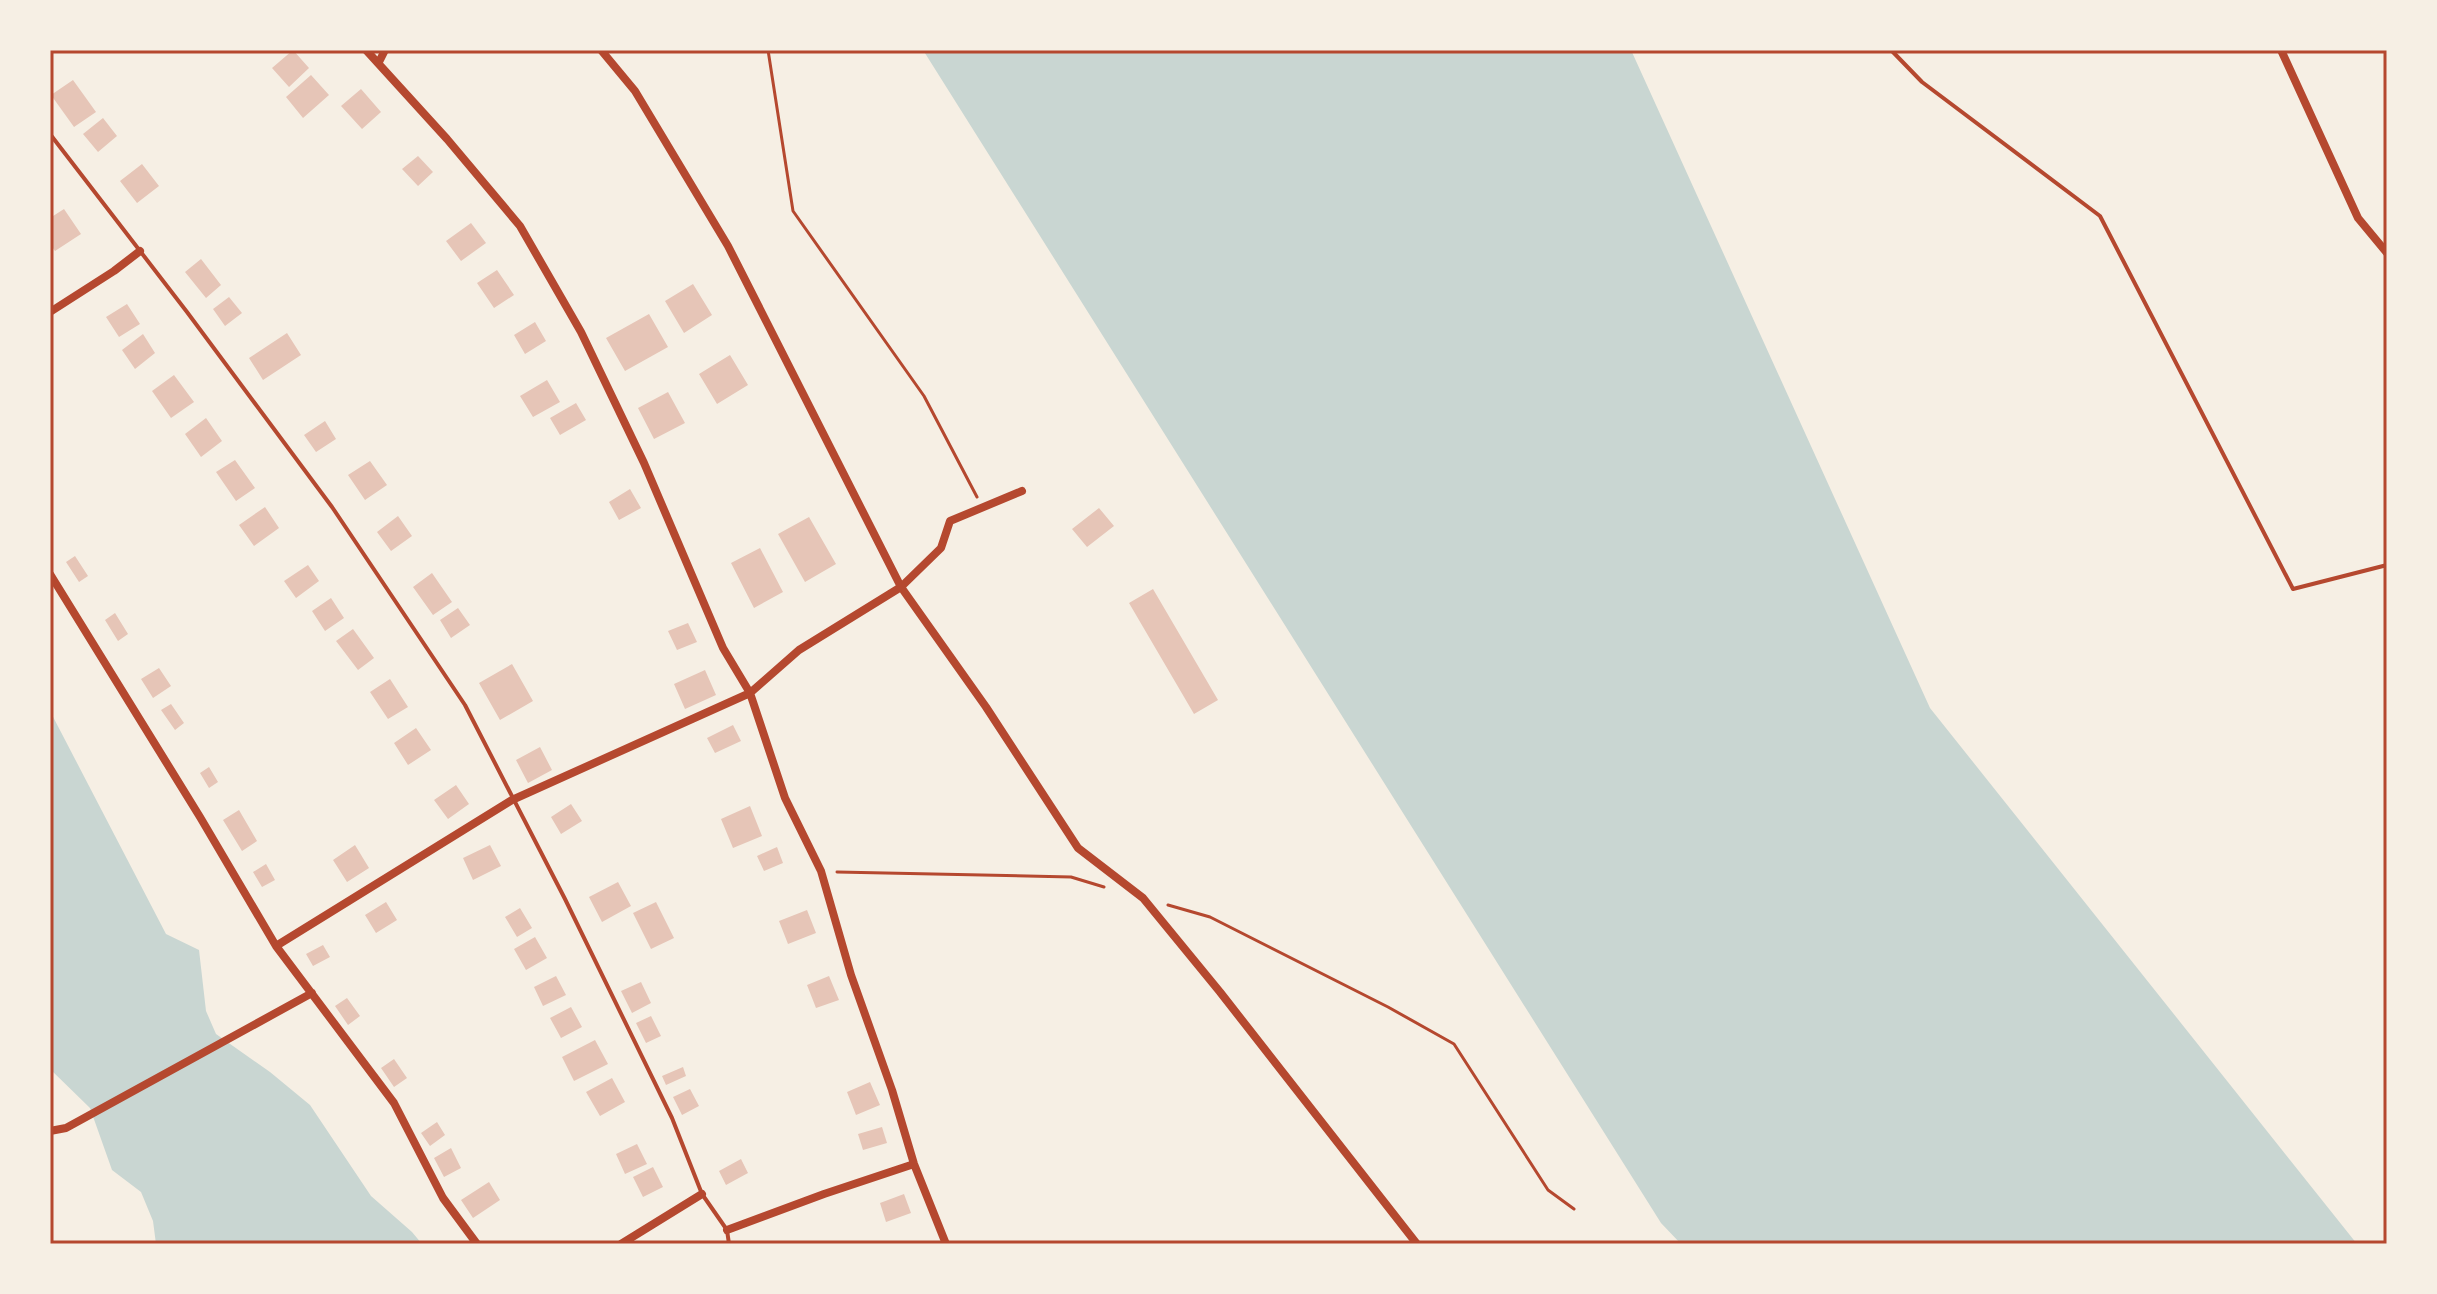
<svg xmlns="http://www.w3.org/2000/svg" width="2437" height="1294" font-family="'Noto Sans',sans-serif">
<style>
.water{fill:#c9d6d2}
.building{fill:#e6c5b7}
.lines{fill:none;stroke-linecap:round;stroke-linejoin:round}
.path{stroke:#b5482f;stroke-width:3}
.service{stroke:#b5482f;stroke-width:4}
.minor{stroke:#b5482f;stroke-width:8}
.neatline{fill:none;stroke:#b5482f;stroke-width:3}
</style>
<rect width="100%" height="100%" fill="#f6efe4"/>
<path class="water" d="M 923,50 L 1631,50 L 1930,708 L 2357,1244 L 1681,1244 L 1661,1223 Z
M 50,711 L 166,934 L 199,950 L 206,1011 L 216,1034 L 270,1072 L 310,1105 L 371,1196 L 412,1232 L 422,1244 L 156,1244 L 153,1221 L 141,1192 L 112,1170 L 90,1108 L 50,1069 Z"/>
<path class="building" d="M 293,50 L 309,68 L 289,87 L 272,68 Z
M 311,75 L 329,95 L 303,118 L 286,97 Z
M 73,80 L 96,112 L 74,127 L 51,95 Z
M 361,89 L 381,112 L 362,129 L 341,106 Z
M 103,118 L 117,136 L 98,152 L 83,134 Z
M 418,156 L 433,172 L 418,186 L 402,169 Z
M 142,164 L 159,186 L 137,203 L 120,181 Z
M 64,209 L 81,234 L 55,251 L 50,244 L 50,218 Z
M 471,223 L 486,243 L 461,261 L 446,241 Z
M 201,259 L 221,285 L 206,298 L 185,272 Z
M 497,270 L 514,295 L 494,308 L 477,283 Z
M 693,284 L 712,315 L 684,333 L 665,301 Z
M 229,297 L 242,313 L 225,326 L 213,309 Z
M 127,304 L 140,324 L 119,337 L 106,317 Z
M 649,314 L 668,347 L 625,371 L 606,338 Z
M 535,322 L 546,341 L 525,354 L 514,335 Z
M 287,333 L 301,355 L 263,380 L 249,358 Z
M 143,334 L 155,353 L 135,369 L 122,350 Z
M 730,355 L 748,385 L 717,404 L 699,374 Z
M 174,375 L 194,402 L 171,418 L 152,391 Z
M 547,380 L 560,402 L 533,417 L 520,396 Z
M 668,392 L 685,423 L 654,439 L 638,408 Z
M 576,403 L 586,420 L 560,435 L 550,418 Z
M 206,418 L 222,441 L 201,457 L 185,434 Z
M 325,421 L 336,439 L 316,452 L 304,435 Z
M 235,460 L 255,488 L 236,501 L 216,472 Z
M 370,461 L 387,485 L 365,500 L 348,475 Z
M 630,489 L 641,508 L 619,520 L 609,502 Z
M 265,507 L 279,528 L 254,546 L 239,525 Z
M 1099,508 L 1114,526 L 1087,547 L 1072,529 Z
M 398,516 L 412,536 L 391,551 L 377,532 Z
M 809,517 L 836,564 L 805,582 L 778,534 Z
M 760,548 L 783,592 L 754,608 L 731,563 Z
M 75,556 L 88,576 L 79,582 L 66,562 Z
M 308,565 L 319,581 L 296,598 L 284,581 Z
M 432,573 L 452,602 L 433,615 L 413,587 Z
M 1153,589 L 1218,700 L 1194,714 L 1129,603 Z
M 331,598 L 344,618 L 325,631 L 312,611 Z
M 458,608 L 470,625 L 451,638 L 440,620 Z
M 115,613 L 128,634 L 118,641 L 105,620 Z
M 688,623 L 697,642 L 677,650 L 668,631 Z
M 353,629 L 374,658 L 358,670 L 336,641 Z
M 512,664 L 533,701 L 500,720 L 479,683 Z
M 159,668 L 171,686 L 153,698 L 141,679 Z
M 705,670 L 716,695 L 685,709 L 674,684 Z
M 390,679 L 408,707 L 388,719 L 370,692 Z
M 171,704 L 184,723 L 175,730 L 161,710 Z
M 733,725 L 741,741 L 715,753 L 707,738 Z
M 416,728 L 431,750 L 408,765 L 394,743 Z
M 540,747 L 552,770 L 528,783 L 516,760 Z
M 209,767 L 218,782 L 209,788 L 200,773 Z
M 456,785 L 469,804 L 448,819 L 434,800 Z
M 571,804 L 582,821 L 561,834 L 551,817 Z
M 750,806 L 762,836 L 733,848 L 721,819 Z
M 239,810 L 257,841 L 242,851 L 223,820 Z
M 355,845 L 369,868 L 347,882 L 333,860 Z
M 490,845 L 501,866 L 473,880 L 463,858 Z
M 777,847 L 783,863 L 764,871 L 757,856 Z
M 266,864 L 275,880 L 262,887 L 253,872 Z
M 618,882 L 631,906 L 602,922 L 589,897 Z
M 386,902 L 397,920 L 376,933 L 365,915 Z
M 656,902 L 674,938 L 651,949 L 633,913 Z
M 520,908 L 532,928 L 517,937 L 505,917 Z
M 807,910 L 816,933 L 788,944 L 779,921 Z
M 535,937 L 547,958 L 526,970 L 514,949 Z
M 323,945 L 330,957 L 313,966 L 306,954 Z
M 556,976 L 566,995 L 543,1006 L 534,987 Z
M 829,976 L 839,1000 L 816,1008 L 807,985 Z
M 641,982 L 651,1003 L 632,1013 L 621,991 Z
M 347,998 L 360,1016 L 348,1025 L 335,1006 Z
M 571,1007 L 582,1027 L 561,1038 L 550,1018 Z
M 651,1016 L 661,1036 L 646,1043 L 636,1023 Z
M 595,1040 L 608,1064 L 574,1081 L 562,1057 Z
M 394,1059 L 407,1078 L 394,1087 L 381,1068 Z
M 683,1067 L 686,1076 L 666,1085 L 662,1076 Z
M 612,1078 L 625,1102 L 600,1116 L 586,1092 Z
M 870,1082 L 880,1105 L 856,1115 L 847,1092 Z
M 690,1089 L 699,1106 L 682,1115 L 673,1097 Z
M 437,1122 L 445,1135 L 430,1146 L 421,1133 Z
M 882,1127 L 887,1143 L 863,1150 L 858,1134 Z
M 637,1144 L 647,1164 L 625,1174 L 616,1154 Z
M 451,1148 L 461,1168 L 444,1177 L 434,1158 Z
M 741,1159 L 748,1173 L 726,1185 L 719,1171 Z
M 653,1167 L 663,1187 L 643,1197 L 633,1177 Z
M 489,1182 L 500,1200 L 473,1218 L 461,1200 Z
M 904,1194 L 911,1213 L 886,1222 L 880,1203 Z"/>
<g class="lines">
<path class="path" d="M 768,50 L 793,211 L 924,396 L 977,497
M 837,872 L 1071,877 L 1104,887
M 1168,905 L 1210,917 L 1388,1007 L 1454,1044 L 1548,1190 L 1574,1209"/>
<path class="service" d="M 1891,50 L 1922,82 L 2100,216 L 2293,589 L 2387,565
M 50,134 L 187,312 L 332,507 L 465,705 L 565,899 L 672,1118 L 702,1194 L 727,1230 L 729,1244"/>
<path class="minor" d="M 366,50 L 447,139 L 520,226 L 581,332 L 644,463 L 723,648 L 750,693 L 785,798 L 821,871 L 851,975 L 892,1090 L 914,1164 L 946,1244
M 601,50 L 635,91 L 728,246 L 901,587 L 986,707 L 1078,848 L 1143,898 L 1220,992 L 1417,1244
M 2281,50 L 2358,218 L 2387,253
M 379,62 L 385,50
M 50,312 L 114,271 L 140,251
M 50,574 L 200,817 L 276,946 L 394,1103 L 443,1198 L 477,1244
M 276,946 L 512,800 L 750,693 L 799,650 L 901,587 L 941,548 L 950,521 L 1022,491
M 50,1131 L 66,1128 L 312,993
M 727,1230 L 824,1194 L 914,1164
M 621,1244 L 702,1194"/>
</g>
<rect width="2437" height="1294" fill="none" stroke="#f6efe4" stroke-width="104"/>
<rect x="52" y="52" width="2333" height="1190" class="neatline"/>
</svg>
